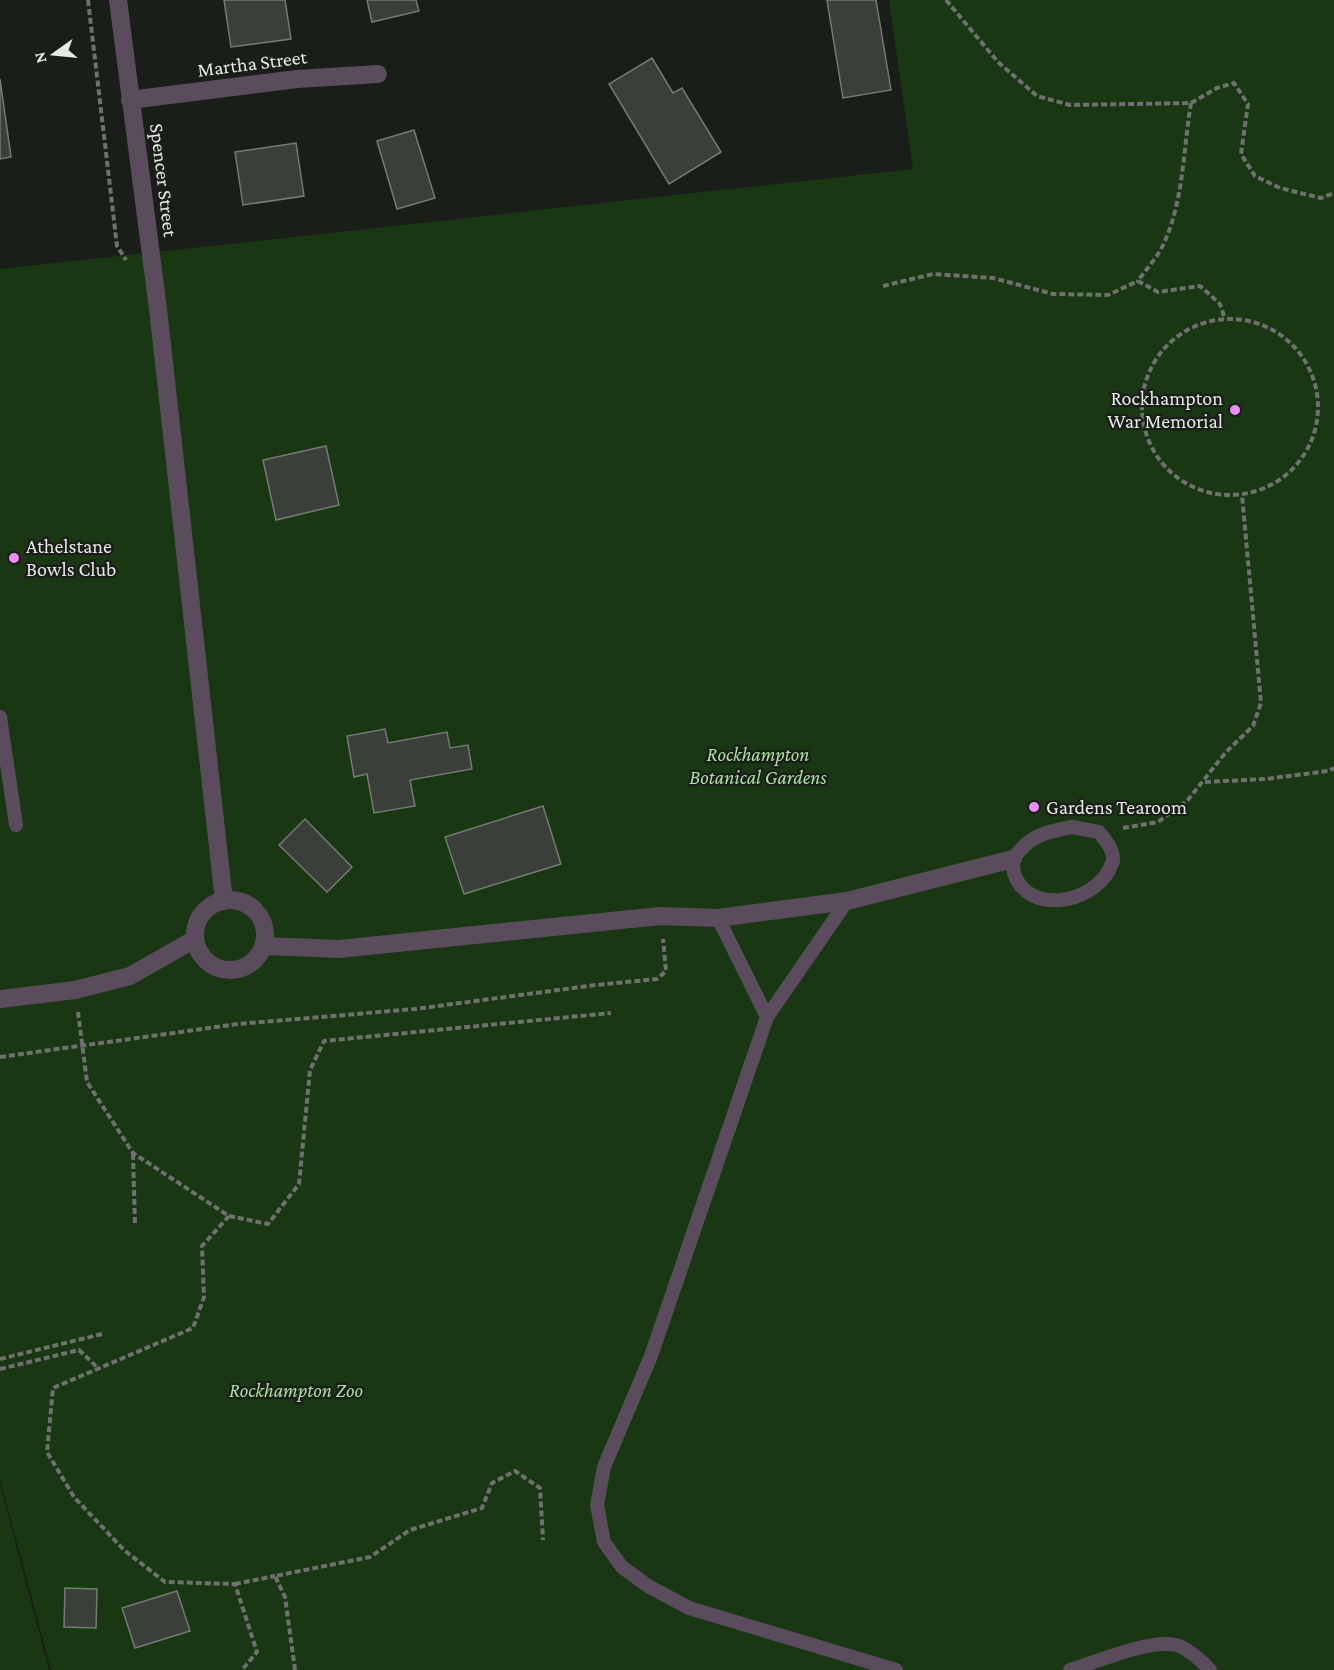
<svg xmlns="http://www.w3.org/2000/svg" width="1334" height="1670" font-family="'Crimson Pro',serif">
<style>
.green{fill:#193712}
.building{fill:#3b3f3a;stroke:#757a74;stroke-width:1.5}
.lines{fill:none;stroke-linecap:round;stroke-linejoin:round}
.path{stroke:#6e716d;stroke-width:4;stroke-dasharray:6 3;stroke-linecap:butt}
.service{stroke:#5a4c5d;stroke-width:14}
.minor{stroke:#5a4c5d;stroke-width:18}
.poi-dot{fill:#ea8dfd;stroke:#1a1e19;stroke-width:2}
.labels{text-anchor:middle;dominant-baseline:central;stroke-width:4.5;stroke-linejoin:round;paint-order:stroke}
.street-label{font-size:20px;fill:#e6e9e6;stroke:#1a1e19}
.poi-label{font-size:20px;fill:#e6e9e6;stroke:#1a1e19;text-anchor:start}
.park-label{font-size:20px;font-style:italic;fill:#abdf9f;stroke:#1a1e19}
</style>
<rect width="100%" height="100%" fill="#1a1e19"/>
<path class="green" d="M 889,0 L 1334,0 L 1334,1670 L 51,1670 L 0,1479 L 0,269 L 913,169 Z
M 0,1484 L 49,1670 L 0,1670 Z"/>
<path class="building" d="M 224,0 L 285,0 L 291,39 L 231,47 Z
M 367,0 L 416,0 L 419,11 L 372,22 Z
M 827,0 L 876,0 L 891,90 L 843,98 Z
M 652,58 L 673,93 L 682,88 L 721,152 L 669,184 L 609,84 Z
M 0,79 L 11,157 L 0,159 Z
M 414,130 L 435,198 L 397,209 L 377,141 Z
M 296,143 L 304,196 L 243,205 L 235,152 Z
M 326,446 L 339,505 L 276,520 L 263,460 Z
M 385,729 L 388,743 L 447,732 L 450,748 L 468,745 L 472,769 L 410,780 L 415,806 L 374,813 L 367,774 L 354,777 L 347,736 Z
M 543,806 L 561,864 L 464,894 L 445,837 Z
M 305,819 L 352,867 L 327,892 L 279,845 Z
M 65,1588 L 97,1589 L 96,1628 L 64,1627 Z
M 177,1591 L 190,1631 L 135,1648 L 122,1608 Z"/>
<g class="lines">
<path class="path" d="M 88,0 L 117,246 L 126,260
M 946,0 L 998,62 L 1037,96 L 1070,105 L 1191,103 L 1217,88 L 1234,83 L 1248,104 L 1241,154 L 1255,176 L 1280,188 L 1321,198 L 1334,193
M 1191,103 C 1183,150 1184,199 1164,243 C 1158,257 1146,269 1138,281 L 1158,292 L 1200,286 L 1220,304 L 1225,319
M 883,286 L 933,274 L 993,278 L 1053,294 L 1108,295 L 1138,281
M1142 407a88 88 0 1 1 176 0a88 88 0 1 1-176 0Z
M 1205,782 L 1266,779 L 1328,771 L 1334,768
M 1123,828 L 1158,822 L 1187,801 L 1226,752 L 1253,726 L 1261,703 L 1242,495
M 78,1012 L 87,1082 L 133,1153 L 229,1216 L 268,1224 L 299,1184 L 310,1070 L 324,1041 L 611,1013
M 0,1057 L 238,1024 L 415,1009 L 596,985 L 657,979 L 666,971 L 663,939
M 133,1154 L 135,1225
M 229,1216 L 202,1246 L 204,1297 L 193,1328 L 53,1388 L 47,1452 L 74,1497 L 124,1550 L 165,1582 L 235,1584 L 257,1652 L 242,1670
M 0,1359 L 102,1334
M 0,1369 L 79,1350 L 99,1369
M 235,1584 L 275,1576
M 295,1670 L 285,1597 L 275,1576 L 370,1557 L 410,1530 L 482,1508 L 492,1483 L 515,1471 L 540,1488 L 543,1540"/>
<path class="service" d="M 0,717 L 16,825
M 1072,827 L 1099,832 C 1106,841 1114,850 1113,861 C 1112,863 1110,868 1109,870 C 1092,903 1028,916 1014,873 C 1013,869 1013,863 1013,859 C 1030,835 1045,832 1072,827 Z
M 847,901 L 767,1017 L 651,1356 L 604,1467 L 597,1505 L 604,1542 L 622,1567 L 648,1586 L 689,1608 L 896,1670
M 718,918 L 767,1017
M 1070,1670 C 1096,1662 1149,1639 1176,1645 C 1186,1647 1203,1662 1210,1670"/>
<path class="minor" d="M 118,0 L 158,309 L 224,901
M 130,100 L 297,79 L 378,74
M195 935a35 35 0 1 1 70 0a35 35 0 1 1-70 0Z
M 263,946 L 339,949 L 660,916 L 718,918 L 847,901 L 1013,859
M 0,999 L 75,990 L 130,976 L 195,939"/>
</g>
<g class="poi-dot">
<circle cx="1235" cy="410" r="6"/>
<circle cx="14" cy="558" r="6"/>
<circle cx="1034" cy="807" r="6"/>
</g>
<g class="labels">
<g class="street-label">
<text transform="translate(252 63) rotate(-7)">Martha Street</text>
<text transform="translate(164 180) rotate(83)">Spencer Street</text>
</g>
<g class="poi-label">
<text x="1223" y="398" text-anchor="end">Rockhampton<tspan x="1223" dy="23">War Memorial</tspan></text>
<text x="26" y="546">Athelstane<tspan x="26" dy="23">Bowls Club</tspan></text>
<text x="1046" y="807">Gardens Tearoom</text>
</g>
<g class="park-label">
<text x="758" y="754">Rockhampton<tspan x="758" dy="23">Botanical Gardens</tspan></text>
<text x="296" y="1390">Rockhampton Zoo</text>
</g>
</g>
<g transform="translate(54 54) rotate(255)" stroke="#1a1e19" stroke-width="4.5" paint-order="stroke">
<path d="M0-4.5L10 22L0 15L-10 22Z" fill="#e6e9e6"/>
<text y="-9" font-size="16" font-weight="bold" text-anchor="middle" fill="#e6e9e6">N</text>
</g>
</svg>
